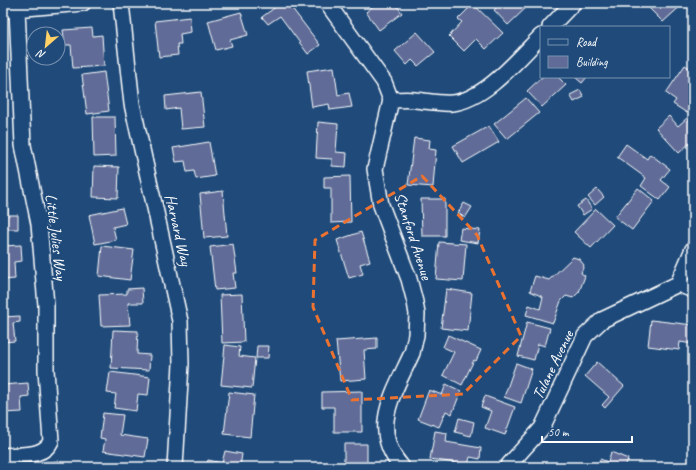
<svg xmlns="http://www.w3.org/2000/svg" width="696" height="470" font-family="Caveat,sans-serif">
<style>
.building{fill:#606c97;stroke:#fff}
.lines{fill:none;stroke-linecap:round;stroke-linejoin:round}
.minor-casing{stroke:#fff;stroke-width:18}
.minor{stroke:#1f4a7a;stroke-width:15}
.marked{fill:none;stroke:#eb7230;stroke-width:3;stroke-dasharray:8 5;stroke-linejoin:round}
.labels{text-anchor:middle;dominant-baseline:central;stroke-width:4;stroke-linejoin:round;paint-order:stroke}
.street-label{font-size:16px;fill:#fff;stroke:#1f4a7a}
</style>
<rect width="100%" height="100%" fill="#1f4a7a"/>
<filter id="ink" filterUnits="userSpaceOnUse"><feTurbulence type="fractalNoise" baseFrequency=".025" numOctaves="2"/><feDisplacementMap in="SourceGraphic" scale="8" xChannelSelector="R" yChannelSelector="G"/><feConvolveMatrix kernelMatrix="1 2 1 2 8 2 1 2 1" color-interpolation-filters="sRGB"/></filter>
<g filter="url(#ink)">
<path class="building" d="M 281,3 L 288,3 L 320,45 L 308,54 L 280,16 L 268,24 L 262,17 Z
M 377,3 L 395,3 L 402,13 L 379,30 L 366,12 Z
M 501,3 L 531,3 L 508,25 L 494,10 Z
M 648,3 L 684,3 L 663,22 L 646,5 Z
M 473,4 L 503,33 L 486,49 L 476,39 L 464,51 L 449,36 L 462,22 L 458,19 Z
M 241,12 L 248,35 L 230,40 L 232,46 L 216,50 L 208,21 Z
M 190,17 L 191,32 L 180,34 L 181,44 L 177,44 L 178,55 L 159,57 L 155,21 Z
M 92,28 L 93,36 L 102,35 L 104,66 L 73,68 L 71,45 L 65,45 L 63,30 Z
M 417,32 L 435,52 L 418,66 L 412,60 L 407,65 L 395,51 Z
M 685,65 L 693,70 L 693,103 L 687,113 L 673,104 L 676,100 L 666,93 Z
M 334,67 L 338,95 L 349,93 L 352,107 L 330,110 L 329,104 L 312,107 L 307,71 Z
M 104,72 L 109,111 L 87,114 L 82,75 Z
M 542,77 L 558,77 L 566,85 L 542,107 L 527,91 Z
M 575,77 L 587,77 L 582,83 Z
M 580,90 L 584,97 L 574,102 L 570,95 Z
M 201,92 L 205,127 L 181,129 L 179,108 L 166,110 L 165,96 Z
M 526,98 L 539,113 L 507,139 L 494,124 Z
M 669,116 L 678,126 L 687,118 L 693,125 L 693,140 L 679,153 L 656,128 Z
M 93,117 L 115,117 L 116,156 L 94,157 Z
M 318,122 L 338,124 L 336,152 L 347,153 L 346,167 L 332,166 L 332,159 L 316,158 Z
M 489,126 L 499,142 L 463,163 L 453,146 Z
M 414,138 L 430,140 L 429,149 L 436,150 L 433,187 L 408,185 Z
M 209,142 L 215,176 L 196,179 L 194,171 L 187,172 L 185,161 L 176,162 L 173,148 Z
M 626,144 L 647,159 L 650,154 L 670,169 L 661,180 L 670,187 L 660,200 L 641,186 L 646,178 L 617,157 Z
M 3,154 L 6,154 L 6,172 L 3,172 Z
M 94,166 L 119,167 L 118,198 L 93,197 Z
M 350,176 L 351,222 L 331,223 L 331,188 L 324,188 L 324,177 Z
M 638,188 L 654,201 L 632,230 L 615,217 Z
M 597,189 L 604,197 L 595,205 L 588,197 Z
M 223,191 L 227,236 L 204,238 L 200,194 Z
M 421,199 L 445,199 L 445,236 L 422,236 Z
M 586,200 L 592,209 L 583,215 L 577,206 Z
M 3,203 L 8,203 L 8,215 L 18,215 L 18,229 L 3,229 Z
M 464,203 L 472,207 L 465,218 L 458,213 Z
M 122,208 L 126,224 L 113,227 L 116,240 L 95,244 L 89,215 Z
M 596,209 L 613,225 L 591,248 L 574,232 Z
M 461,228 L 480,230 L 478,243 L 459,240 Z
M 361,232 L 370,261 L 360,264 L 363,274 L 349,278 L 337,240 Z
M 439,242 L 466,244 L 463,281 L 436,279 Z
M 233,244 L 237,273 L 233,273 L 235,288 L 215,290 L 210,247 Z
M 21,245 L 22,261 L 14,262 L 15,279 L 3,280 L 3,246 Z
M 102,246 L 134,250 L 130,280 L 99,276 Z
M 573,257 L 579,259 L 584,265 L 581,273 L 585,276 L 579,292 L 573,298 L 566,296 L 561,301 L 553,323 L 526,315 L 529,305 L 540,309 L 543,297 L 530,291 L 535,276 L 549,280 Z
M 142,288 L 143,303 L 128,303 L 130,325 L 101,326 L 99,295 L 127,294 L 127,289 Z
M 446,289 L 472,293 L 468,331 L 441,328 Z
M 242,294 L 244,342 L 222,343 L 220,295 Z
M 20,316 L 20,322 L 13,323 L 15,341 L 3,342 L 3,317 Z
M 651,320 L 693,325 L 693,344 L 680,342 L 679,350 L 648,346 Z
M 527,322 L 550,328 L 545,346 L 538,344 L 534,360 L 518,356 Z
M 113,330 L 138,331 L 137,354 L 150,355 L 149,370 L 111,368 Z
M 448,335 L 481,350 L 476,361 L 474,360 L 462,385 L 443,375 L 454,352 L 443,347 Z
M 377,338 L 377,349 L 364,350 L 366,379 L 340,381 L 336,341 Z
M 225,345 L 240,347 L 239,356 L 255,358 L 252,388 L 221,385 Z
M 257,346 L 269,346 L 268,358 L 256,358 Z
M 597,362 L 624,386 L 605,408 L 602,405 L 609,397 L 585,376 Z
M 516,363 L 532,369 L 521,403 L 504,397 Z
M 110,372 L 150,377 L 148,395 L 138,394 L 136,411 L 114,408 L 116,394 L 107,393 Z
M 28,383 L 29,396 L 21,397 L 22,412 L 3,413 L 3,385 Z
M 446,384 L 461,391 L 452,414 L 446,411 L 439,427 L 418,419 L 429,390 L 442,395 Z
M 362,391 L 362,432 L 334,432 L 334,407 L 322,407 L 322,392 Z
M 229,392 L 254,395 L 250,437 L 224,434 Z
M 485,396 L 515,407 L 505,435 L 485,428 L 491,411 L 481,407 Z
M 103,413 L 123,415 L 120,435 L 148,439 L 145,457 L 103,451 L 105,439 L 100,438 Z
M 459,418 L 474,422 L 471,436 L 455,432 Z
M 435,431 L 447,433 L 446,442 L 481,448 L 480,459 L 470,457 L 468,465 L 430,459 Z
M 344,444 L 367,444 L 367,467 L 344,467 Z
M 225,451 L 242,454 L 240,467 L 206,467 L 208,460 L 222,463 Z
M 611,452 L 628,459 L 625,467 L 597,467 L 600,459 L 608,462 Z
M 59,461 L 60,467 L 46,467 L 45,462 Z"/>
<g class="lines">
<defs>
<path id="minor" d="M 121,3 L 132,104 L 180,321 L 181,364 L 175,467
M 327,3 L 384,82 L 391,100 L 375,169 L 381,205 L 409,279 L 415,302 L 417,314 L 416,335 L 412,353 C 395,391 368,429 402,467
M 3,10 L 83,3
M 550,27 L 573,3
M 391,100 C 399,100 407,99 415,100 C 427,101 440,104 452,103 C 485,100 519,58 541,36
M 678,284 L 693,290
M 3,456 C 19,454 44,458 51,441 L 46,370 L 46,305 L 39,224 L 23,145 L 17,9
M 507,467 L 542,428 L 585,336 L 602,320 L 678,284 L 693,249"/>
</defs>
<use href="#minor" class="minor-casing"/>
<use href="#minor" class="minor"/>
</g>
</g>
<path class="marked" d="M 422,176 L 477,235 L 521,336 L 463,394 L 352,400 L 313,307 L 315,240 Z"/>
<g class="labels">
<g class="street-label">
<text transform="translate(178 230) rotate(77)">Harvard Way</text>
<text transform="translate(413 236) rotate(72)">Stanford Avenue</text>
<text transform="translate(56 237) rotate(83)">Little Julies Way</text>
<text transform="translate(553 365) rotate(-64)">Tulane Avenue</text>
</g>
</g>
<rect width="696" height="470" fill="none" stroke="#1f4a7a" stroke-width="16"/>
<rect x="8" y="8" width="680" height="454" fill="none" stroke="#fff" stroke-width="1.5" filter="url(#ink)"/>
<rect x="540" y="26" width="130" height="52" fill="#1f4a7a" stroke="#7992af"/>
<rect x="548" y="39" width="20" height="6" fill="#1f4a7a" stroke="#7992af"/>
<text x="576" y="46" font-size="12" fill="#ffffff">Road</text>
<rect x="548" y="56" width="20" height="12" fill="#606c97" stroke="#7992af"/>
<text x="576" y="66" font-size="12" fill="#ffffff">Building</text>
<g transform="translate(46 46) rotate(208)"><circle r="19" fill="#1f4a7a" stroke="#7992af"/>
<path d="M0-3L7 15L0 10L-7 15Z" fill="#ffd166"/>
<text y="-6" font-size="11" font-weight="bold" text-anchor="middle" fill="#ffffff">N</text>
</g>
<path d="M542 436v6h90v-6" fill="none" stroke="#ffffff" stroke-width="2"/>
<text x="548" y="436" font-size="12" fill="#ffffff" stroke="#1f4a7a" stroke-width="3" paint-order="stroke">50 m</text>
</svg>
